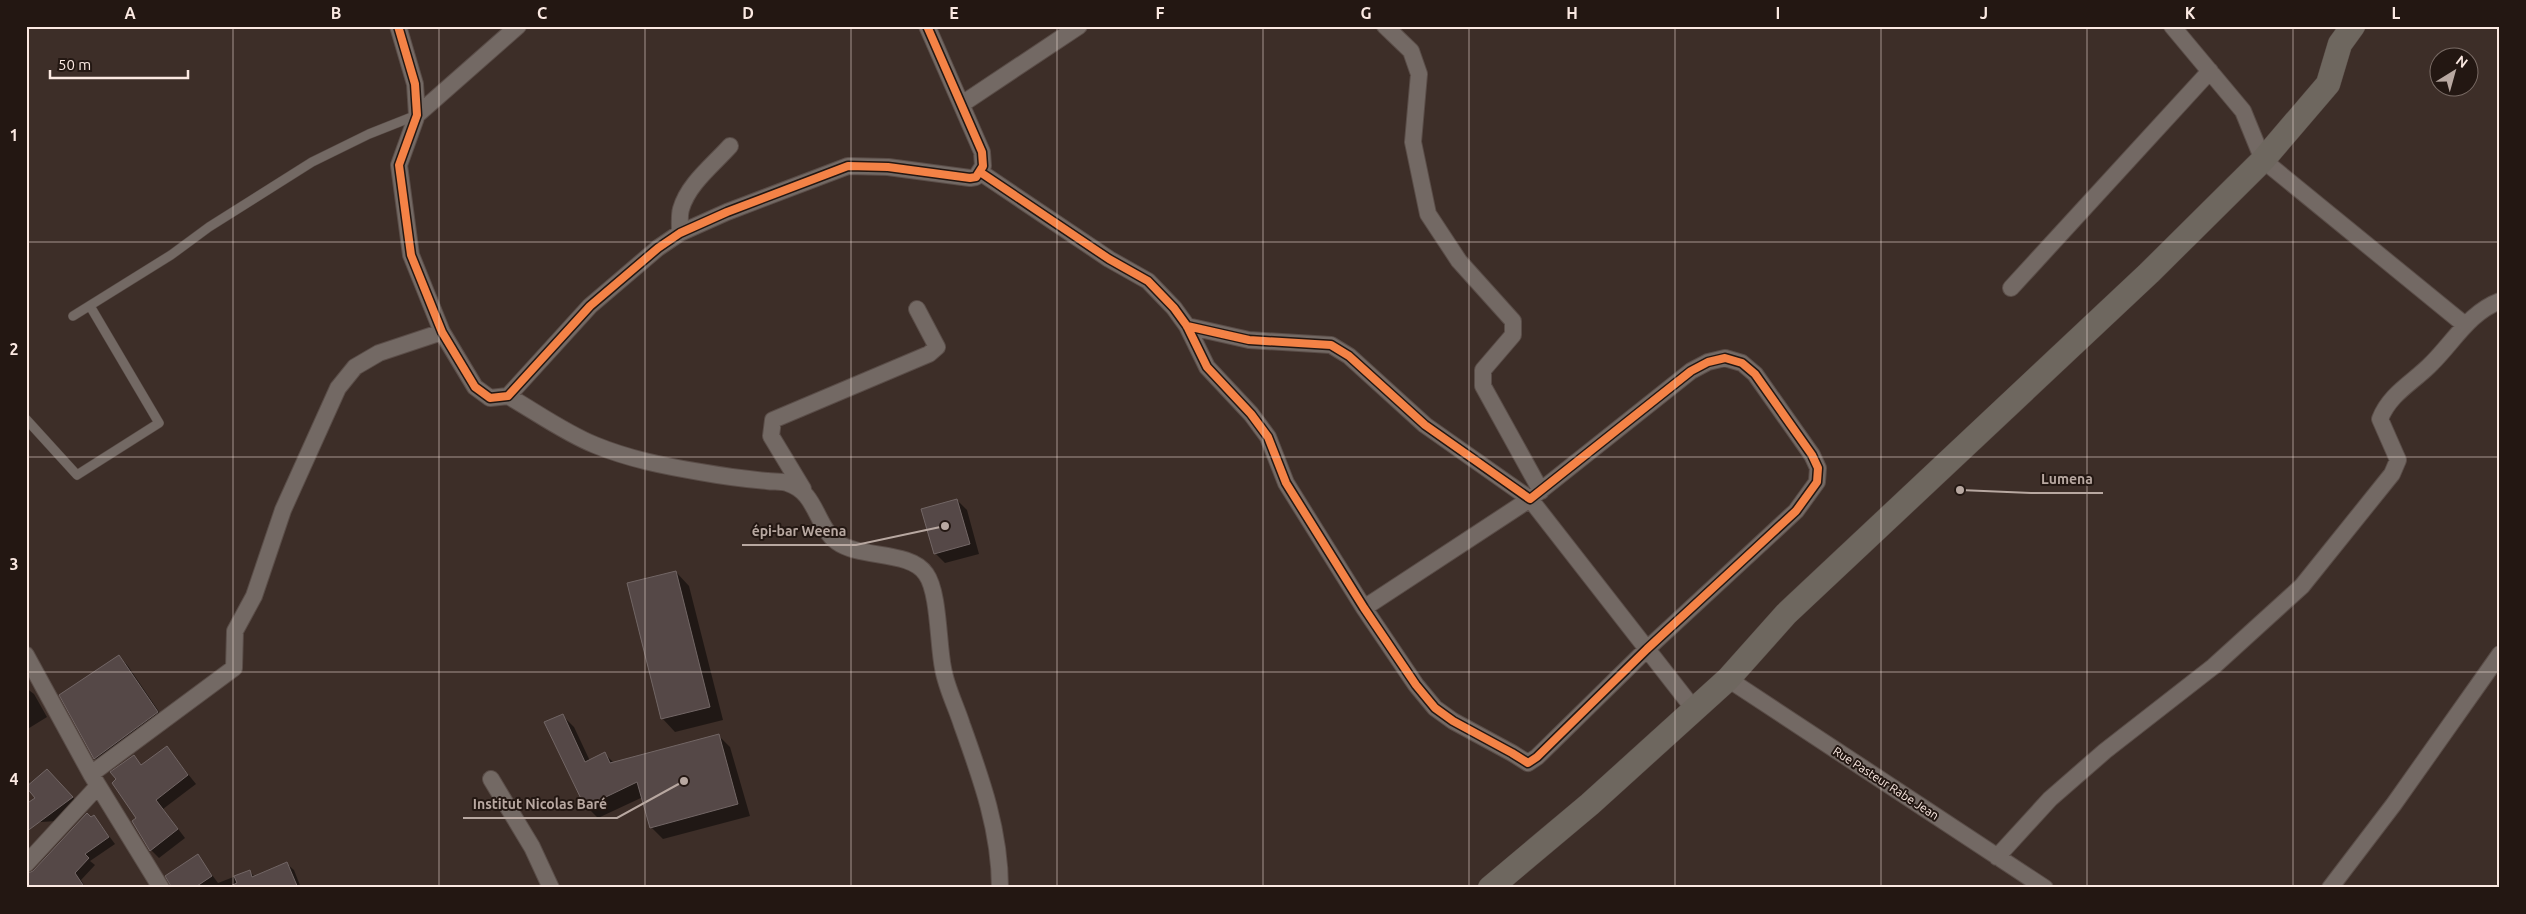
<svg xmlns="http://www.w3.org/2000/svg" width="2526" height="914" font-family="Ubuntu,sans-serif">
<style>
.shadow{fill:#0007}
.building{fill:#554847;stroke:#726665}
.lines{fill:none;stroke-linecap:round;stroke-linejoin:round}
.lane-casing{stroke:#5a4d48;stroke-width:10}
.street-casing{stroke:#5a4d48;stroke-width:18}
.secondary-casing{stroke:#5a4d48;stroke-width:25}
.lane{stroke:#736964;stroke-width:9}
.street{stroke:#736964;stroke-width:16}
.secondary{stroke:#6e675f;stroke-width:24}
.cycleway-casing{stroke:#231712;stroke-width:11}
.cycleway{stroke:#f48246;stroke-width:8}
.grid{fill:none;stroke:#fbe9e2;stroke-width:1;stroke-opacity:0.55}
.labels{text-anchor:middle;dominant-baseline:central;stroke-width:4;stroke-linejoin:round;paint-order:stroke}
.street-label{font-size:12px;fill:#fbe9e2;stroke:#231712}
.leader{fill:none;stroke:#b8a8a1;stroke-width:2}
.callout-dot{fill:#b8a8a1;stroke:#231712;stroke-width:2}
.callout-label{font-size:14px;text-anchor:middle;font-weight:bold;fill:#b8a8a1;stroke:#231712;stroke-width:4;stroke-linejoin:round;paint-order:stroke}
.neatline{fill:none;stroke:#fbe9e2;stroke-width:2}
.grid-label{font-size:16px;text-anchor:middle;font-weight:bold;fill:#fbe9e2}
</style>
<rect width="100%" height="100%" fill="#3d2e28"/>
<path class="shadow" d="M 957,500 L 967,510 L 979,554 L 945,563 L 935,553 Z
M 676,572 L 689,586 L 723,720 L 675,732 L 662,718 Z
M 119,656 L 128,666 L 166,722 L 105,768 L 95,758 L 61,695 Z
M 26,688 L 34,694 L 47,717 L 26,730 Z
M 562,715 L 574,727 L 590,761 L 605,754 L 614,763 L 718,735 L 730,747 L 750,816 L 663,839 L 651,827 L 643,797 L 598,818 L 586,806 Z
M 167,748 L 196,784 L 163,809 L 185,838 L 159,858 L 151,850 L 133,821 L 138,818 L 134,756 L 142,766 Z
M 26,774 L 30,782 L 26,784 Z
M 54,777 L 79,804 L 57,821 L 26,823 L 36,798 Z
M 94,816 L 115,844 L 90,861 L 95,865 L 81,880 L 86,888 L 26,888 Z
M 198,856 L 218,883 L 249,871 L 255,877 L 287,864 L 294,870 L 301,888 L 174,888 Z"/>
<path class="building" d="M 957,499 L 970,544 L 934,554 L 921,509 Z
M 676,571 L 710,707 L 661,719 L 627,583 Z
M 119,655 L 158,712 L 94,759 L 59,695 Z
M 563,714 L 585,762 L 605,752 L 610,763 L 719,734 L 738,804 L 650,828 L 637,782 L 585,807 L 544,722 Z
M 167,746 L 188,775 L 156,800 L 178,829 L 150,851 L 132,821 L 136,818 L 112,783 L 116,779 L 110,772 L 134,755 L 141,765 Z
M 47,769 L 73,797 L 26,832 L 26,804 L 35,798 L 26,787 Z
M 87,813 L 91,817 L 94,815 L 109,837 L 85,854 L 89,858 L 75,873 L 85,888 L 26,888 L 26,874 L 33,871 Z
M 198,854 L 212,876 L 194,888 L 172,888 L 165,876 Z
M 287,862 L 298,888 L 226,888 L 237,883 L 234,876 L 250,870 L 252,877 Z"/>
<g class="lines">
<defs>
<path id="lane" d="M 73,316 L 171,255 L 209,227 L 312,162 L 369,134 L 417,115
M 26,419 L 77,475 L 159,423 L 90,306"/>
<path id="street" d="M 398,26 L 415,84 L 417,115 L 399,165 L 411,255 L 442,332 L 475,387 L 490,398 L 508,396 L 590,306 L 658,248 L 680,233 L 727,212 L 848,166 L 888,167 L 970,178 L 976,177 L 983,166 L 982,152 L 927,26
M 1385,26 L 1411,51 L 1419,74 L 1413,142 L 1428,214 L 1459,261 L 1513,321 L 1513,335 L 1483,370 L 1483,386 L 1541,491
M 2172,26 L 2243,111 L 2263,160 L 2465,325
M 962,104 L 1079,26
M 417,115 L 518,26
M 980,172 L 1109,259 L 1148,281 L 1174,308 L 1187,326 L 1207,367 L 1251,414 L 1268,437 L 1286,483 L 1364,608 L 1416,685 L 1435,708 L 1453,721 L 1512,753 L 1528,763 L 1537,757 L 1647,649 L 1796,511 L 1817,482 L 1818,468 L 1812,455 L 1755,374 L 1742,363 L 1725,358 L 1708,362 L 1691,371 L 1530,499 L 1425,425 L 1349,356 L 1331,345 L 1249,340 L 1187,326
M 680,233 C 680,225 679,216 681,209 C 688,184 713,165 730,146
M 2011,288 L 2210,71
M 508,396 C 536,412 565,433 595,445 C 629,459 664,466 700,472 C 722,476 745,479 767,481 C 774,482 781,481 787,483 C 817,492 815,525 837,542 C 860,559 910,550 926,574 C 939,592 938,644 943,668 C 946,687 956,706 962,725 C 981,778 1000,830 1000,888
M 803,489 L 771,436 L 773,420 L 929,354 L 937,347 L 917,309
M 1364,608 L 1530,499 L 1693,708
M 26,655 L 91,774 L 161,888
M 1728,679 L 2045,888
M 91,774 L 234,668 L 235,631 L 254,596 L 283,510 L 338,388 L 355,367 L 379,353 L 442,332
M 491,779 L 532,847 L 551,888
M 1997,857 L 2050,799 L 2105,751 L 2214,666 L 2302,586 L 2392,474 L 2398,460 L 2380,419 C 2390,393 2414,382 2432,363 C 2454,341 2470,312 2500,301
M 26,864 L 98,786
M 2330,888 L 2394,804 L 2500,654"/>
<path id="secondary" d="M 1490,888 L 1590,804 L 1728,679 L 1786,614 L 2149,273 L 2263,160 L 2328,84 L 2340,44 L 2353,26"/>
</defs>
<use href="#lane" class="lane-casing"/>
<use href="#street" class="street-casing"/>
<use href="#secondary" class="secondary-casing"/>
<use href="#lane" class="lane"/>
<use href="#street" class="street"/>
<use href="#secondary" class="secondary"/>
<defs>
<path id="cycleway" d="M 398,26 L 415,84 L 417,115 L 399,165 L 411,255 L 442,332 L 475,387 L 490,398 L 508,396 L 590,306 L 658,248 L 680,233 L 727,212 L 848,166 L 888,167 L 970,178 L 976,177 L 983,166 L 982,152 L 927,26
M 980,172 L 1109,259 L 1148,281 L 1174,308 L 1187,326 L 1207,367 L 1251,414 L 1268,437 L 1286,483 L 1364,608 L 1416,685 L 1435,708 L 1453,721 L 1512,753 L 1528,763 L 1537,757 L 1647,649 L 1796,511 L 1817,482 L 1818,468 L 1812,455 L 1755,374 L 1742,363 L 1725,358 L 1708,362 L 1691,371 L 1530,499 L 1425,425 L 1349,356 L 1331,345 L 1249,340 L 1187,326"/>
</defs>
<use href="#cycleway" class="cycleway-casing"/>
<use href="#cycleway" class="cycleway"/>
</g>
<path class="grid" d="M 233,26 L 233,888M 439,26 L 439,888M 645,26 L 645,888M 851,26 L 851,888M 1057,26 L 1057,888M 1263,26 L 1263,888M 1469,26 L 1469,888M 1675,26 L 1675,888M 1881,26 L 1881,888M 2087,26 L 2087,888M 2293,26 L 2293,888M 26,242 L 2500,242M 26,457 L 2500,457M 26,672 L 2500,672"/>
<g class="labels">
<g class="street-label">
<text transform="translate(1886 783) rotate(33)">Rue Pasteur Rabe Jean</text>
</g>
</g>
<path class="leader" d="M1960 490L2031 493H2103M945 526L856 545H742M684 781L617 818H463"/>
<g class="callout-dot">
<circle cx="1960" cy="490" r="5"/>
<circle cx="945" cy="526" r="5"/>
<circle cx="684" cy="781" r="5"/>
</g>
<g class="callout-label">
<text x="2067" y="484">Lumena</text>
<text x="799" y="536">épi-bar Weena</text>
<text x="540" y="809">Institut Nicolas Baré</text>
</g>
<rect width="2526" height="914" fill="none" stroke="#231712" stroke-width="55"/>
<g transform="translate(2454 72) rotate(37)"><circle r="24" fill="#231712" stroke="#796b65"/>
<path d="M0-4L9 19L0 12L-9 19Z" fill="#b8a8a1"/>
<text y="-8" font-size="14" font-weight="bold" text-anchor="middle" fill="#fbe9e2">N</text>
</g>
<path d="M50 70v8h138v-8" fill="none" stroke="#fbe9e2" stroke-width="2.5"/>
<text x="58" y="70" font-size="15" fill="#fbe9e2" stroke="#231712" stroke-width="4" paint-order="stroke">50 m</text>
<rect x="28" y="28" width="2470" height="858" class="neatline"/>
<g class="grid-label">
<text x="130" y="19">A</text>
<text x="336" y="19">B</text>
<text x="542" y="19">C</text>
<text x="748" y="19">D</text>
<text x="954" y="19">E</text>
<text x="1160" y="19">F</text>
<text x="1366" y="19">G</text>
<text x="1572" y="19">H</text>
<text x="1778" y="19">I</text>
<text x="1984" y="19">J</text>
<text x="2190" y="19">K</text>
<text x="2396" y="19">L</text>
<text x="14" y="141">1</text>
<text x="14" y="355">2</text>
<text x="14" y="570">3</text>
<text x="14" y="785">4</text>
</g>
</svg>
